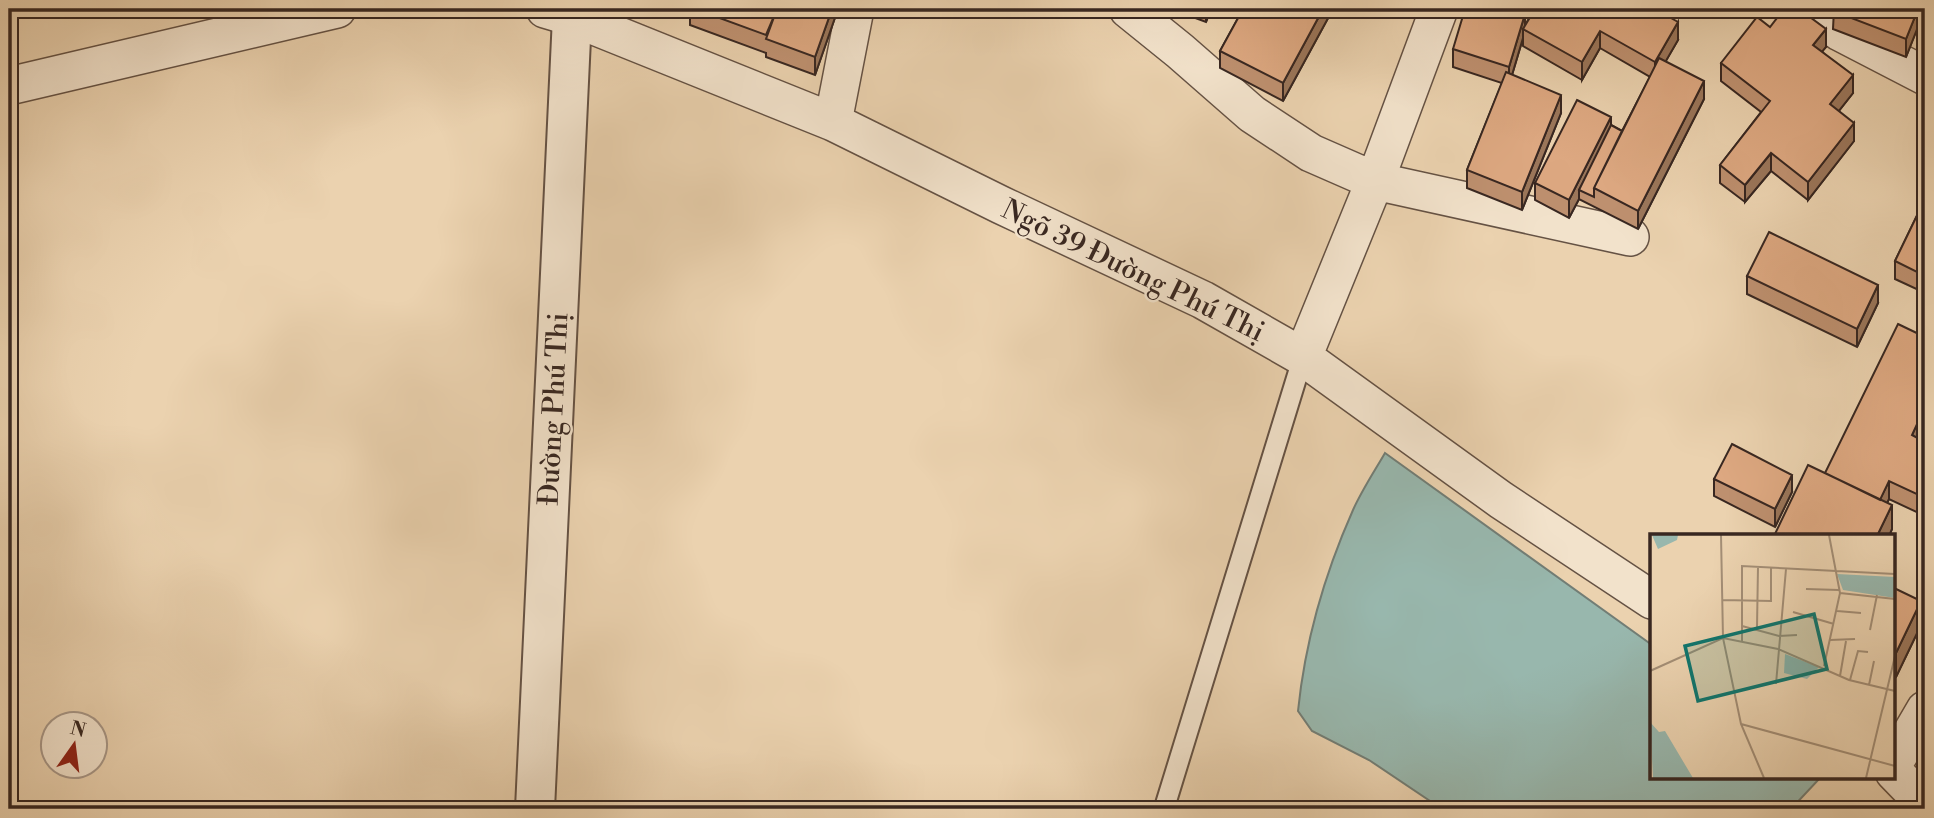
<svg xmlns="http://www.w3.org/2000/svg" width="1934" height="818" font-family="'Libre Bodoni',serif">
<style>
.water{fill:#98b7ad;stroke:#727d75;stroke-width:2}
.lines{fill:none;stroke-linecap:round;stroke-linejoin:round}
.service-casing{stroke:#655244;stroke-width:23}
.minor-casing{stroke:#655244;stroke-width:40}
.tertiary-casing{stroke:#655244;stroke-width:42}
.service{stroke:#f2e2cb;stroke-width:19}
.minor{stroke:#f2e2cb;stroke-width:37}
.tertiary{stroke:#f2e2cb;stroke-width:38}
.wall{fill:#be906f;stroke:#382721;stroke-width:2}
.shaded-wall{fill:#9b765a;stroke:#382721;stroke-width:2}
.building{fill:#dda881;stroke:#382721;stroke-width:2}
.labels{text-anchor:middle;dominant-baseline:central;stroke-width:5;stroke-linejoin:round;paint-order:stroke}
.street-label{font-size:28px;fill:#382721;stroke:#f2e2cb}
.inset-road{fill:none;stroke:#a38e76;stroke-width:2}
.view{fill:#0f766e;fill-opacity:0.15;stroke:#0f766e;stroke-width:3.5}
.inset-edge{fill:none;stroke:#382721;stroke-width:3.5}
</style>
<rect width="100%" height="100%" fill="#ebd2af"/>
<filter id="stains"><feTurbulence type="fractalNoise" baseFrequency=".00286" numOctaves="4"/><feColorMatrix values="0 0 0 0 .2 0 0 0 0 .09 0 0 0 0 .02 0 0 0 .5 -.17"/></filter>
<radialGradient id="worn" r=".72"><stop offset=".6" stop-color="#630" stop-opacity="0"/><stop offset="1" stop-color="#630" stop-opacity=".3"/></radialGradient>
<path class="water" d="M 1385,453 L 1652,645 L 1652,778 L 1820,778 L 1791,809 L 1442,809 L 1369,760 L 1312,731 L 1298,711 C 1305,642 1325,573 1353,510 C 1362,490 1374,472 1385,453 Z"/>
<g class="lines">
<defs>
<path id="service" d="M 1164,809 L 1303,357"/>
<path id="minor" d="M 545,9 L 572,17 L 833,122 L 1001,205 L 1203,300 L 1303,357 L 1501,500 L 1652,600
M 1128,9 L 1180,51 L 1252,114 L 1311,153 L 1375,181 L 1630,237
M 1807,9 L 1840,32 L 1925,76
M 9,86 L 337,9
M 833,122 L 855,9
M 1303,357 L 1378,173 L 1439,9
M 1894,763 L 1925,710
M 1894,772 L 1925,804"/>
<path id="tertiary" d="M 535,809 L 572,17 L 574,9"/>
</defs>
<use href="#service" class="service-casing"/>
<use href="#minor" class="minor-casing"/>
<use href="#tertiary" class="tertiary-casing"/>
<use href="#service" class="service"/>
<use href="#minor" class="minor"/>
<use href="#tertiary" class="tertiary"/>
</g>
<path class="wall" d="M 690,9 L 838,9 L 815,75 L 766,57 L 766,52 L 766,53 L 690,25 Z
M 1171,9 L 1211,9 L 1206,22 Z
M 1243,9 L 1333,9 L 1283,101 L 1220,68 L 1220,51 Z
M 1535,9 L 1678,40 L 1665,62 L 1704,99 L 1638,229 L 1579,199 L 1569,218 L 1535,200 L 1535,183 L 1611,125 L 1622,131 L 1650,77 L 1600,48 L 1582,80 L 1523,46 L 1523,38 L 1512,75 L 1561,113 L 1522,210 L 1467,188 L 1467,170 L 1502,83 L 1453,67 L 1453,49 L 1525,25 Z
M 1834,9 L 1925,9 L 1906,57 L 1833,29 Z
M 1770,27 L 1826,47 L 1822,51 L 1853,93 L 1839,111 L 1854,141 L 1808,200 L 1771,171 L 1745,202 L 1720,183 L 1720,165 L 1761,112 L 1721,81 L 1721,63 Z
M 1925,199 L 1925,293 L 1895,279 L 1895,261 Z
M 1747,276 L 1878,303 L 1857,347 L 1747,294 Z
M 1925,337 L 1925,430 L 1923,429 L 1918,439 L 1925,442 L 1925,516 L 1889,499 L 1887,503 L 1892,529 L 1889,536 L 1774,536 L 1825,473 Z
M 1714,479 L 1792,492 L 1775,527 L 1714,496 Z
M 1894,588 L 1921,625 L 1896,677 L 1894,676 Z"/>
<path class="shaded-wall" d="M 832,9 L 838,9 L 815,75 L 815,57 Z
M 1206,9 L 1211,9 L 1206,22 Z
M 1323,9 L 1333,9 L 1283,101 L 1283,83 Z
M 1918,9 L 1925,9 L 1906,57 L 1906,39 Z
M 1525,14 L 1525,30 L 1523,29 L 1523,38 L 1509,85 L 1509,67 Z
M 1678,22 L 1678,40 L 1655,80 L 1655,62 Z
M 1826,29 L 1826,47 L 1813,63 L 1813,45 Z
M 1600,31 L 1600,48 L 1582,80 L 1582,62 Z
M 1853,75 L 1853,93 L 1830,122 L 1830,104 Z
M 1704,81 L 1704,99 L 1638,229 L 1638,211 Z
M 1561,95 L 1561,113 L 1522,210 L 1522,192 Z
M 1611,117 L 1611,135 L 1579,190 L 1579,199 L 1569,218 L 1569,200 Z
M 1854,123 L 1854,141 L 1808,200 L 1808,182 Z
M 1771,153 L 1771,171 L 1745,202 L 1745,185 Z
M 1878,285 L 1878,303 L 1857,347 L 1857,329 Z
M 1923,411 L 1923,429 L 1912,453 L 1912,435 Z
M 1792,475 L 1792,492 L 1775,527 L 1775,509 Z
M 1889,481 L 1889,499 L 1877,523 L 1877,505 Z
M 1892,505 L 1892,529 L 1889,536 L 1877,536 Z
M 1921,601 L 1921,625 L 1896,677 L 1896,653 Z"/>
<path class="building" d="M 695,9 L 777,9 L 766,35 Z
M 777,9 L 832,9 L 815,57 L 766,39 Z
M 1243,9 L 1323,9 L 1283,83 L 1220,51 Z
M 1465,9 L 1508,9 L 1525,14 L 1509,67 L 1453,49 Z
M 1535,9 L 1655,9 L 1678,22 L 1655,62 L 1600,31 L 1582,62 L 1523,29 Z
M 1784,9 L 1799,9 L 1826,29 L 1813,45 L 1853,75 L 1830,104 L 1854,123 L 1808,182 L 1771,153 L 1745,185 L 1720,165 L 1770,101 L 1721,63 L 1757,17 L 1770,27 Z
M 1834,9 L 1918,9 L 1906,39 L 1833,11 Z
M 1659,58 L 1704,81 L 1638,211 L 1594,188 Z
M 1506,72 L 1561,95 L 1522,192 L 1467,170 Z
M 1577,100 L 1611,117 L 1569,200 L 1535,183 Z
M 1611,125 L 1622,131 L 1594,188 L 1594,197 L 1579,190 Z
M 1925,199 L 1925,276 L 1895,261 Z
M 1769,232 L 1878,285 L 1857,329 L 1747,276 Z
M 1898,324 L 1925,337 L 1925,412 L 1923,411 L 1912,435 L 1925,442 L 1925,492 L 1923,497 L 1889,481 L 1880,500 L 1825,473 Z
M 1732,444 L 1792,475 L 1775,509 L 1714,479 Z
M 1808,465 L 1892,505 L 1877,536 L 1774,536 Z
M 1894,588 L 1921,601 L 1896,653 L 1894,652 Z"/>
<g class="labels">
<g class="street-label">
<text transform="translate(1133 271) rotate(26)">Ngõ 39 Đường Phú Thị</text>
<text transform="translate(554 409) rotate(-87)">Đường Phú Thị</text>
</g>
</g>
<g transform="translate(1650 534)">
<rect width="245" height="245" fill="#ebd2af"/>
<path d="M 2,1 L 28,1 L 27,6 L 8,15 ZM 187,40 L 245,43 L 245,64 L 193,56 ZM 135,120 L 169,133 L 157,145 L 134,139 ZM 0,188 L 9,198 L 15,197 L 43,244 L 3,244 Z" fill="#98b7ad"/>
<path class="inset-road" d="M 71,1 L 73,104 L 91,190 L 114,244M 156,55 L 189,56M 190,59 L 245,65M 72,66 L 121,67 L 121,34M 187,77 L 211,79M 143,78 L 184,90M 92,92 L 129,102 L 147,101M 107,93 L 108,33M 220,96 L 227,61M 180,106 L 205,105M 92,107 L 92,32 L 245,40M 174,132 L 190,59 L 179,1M 0,137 L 73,104 L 128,115 L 199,146 L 245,157M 190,142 L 196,107M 200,146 L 208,117 L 218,118M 126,150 L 136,35M 219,151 L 224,127M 91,190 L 245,232M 216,244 L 245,122"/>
<path class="view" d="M 164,80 L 177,135 L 48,167 L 35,112 Z"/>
<rect width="245" height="245" class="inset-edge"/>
</g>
<rect width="1934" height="818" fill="none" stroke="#ebd2af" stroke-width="35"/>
<rect x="10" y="10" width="1913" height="797" fill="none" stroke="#382721" stroke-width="3.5"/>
<rect x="18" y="18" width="1899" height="783" fill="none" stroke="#382721" stroke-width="2"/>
<g transform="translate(74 745) rotate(14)"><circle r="33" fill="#f2e2cb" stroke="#a89787" stroke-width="2"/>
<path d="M0-5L12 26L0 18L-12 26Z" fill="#8f2418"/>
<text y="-10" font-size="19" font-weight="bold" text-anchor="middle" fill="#382721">N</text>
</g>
<rect width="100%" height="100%" filter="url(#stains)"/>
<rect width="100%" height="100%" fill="url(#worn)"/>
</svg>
